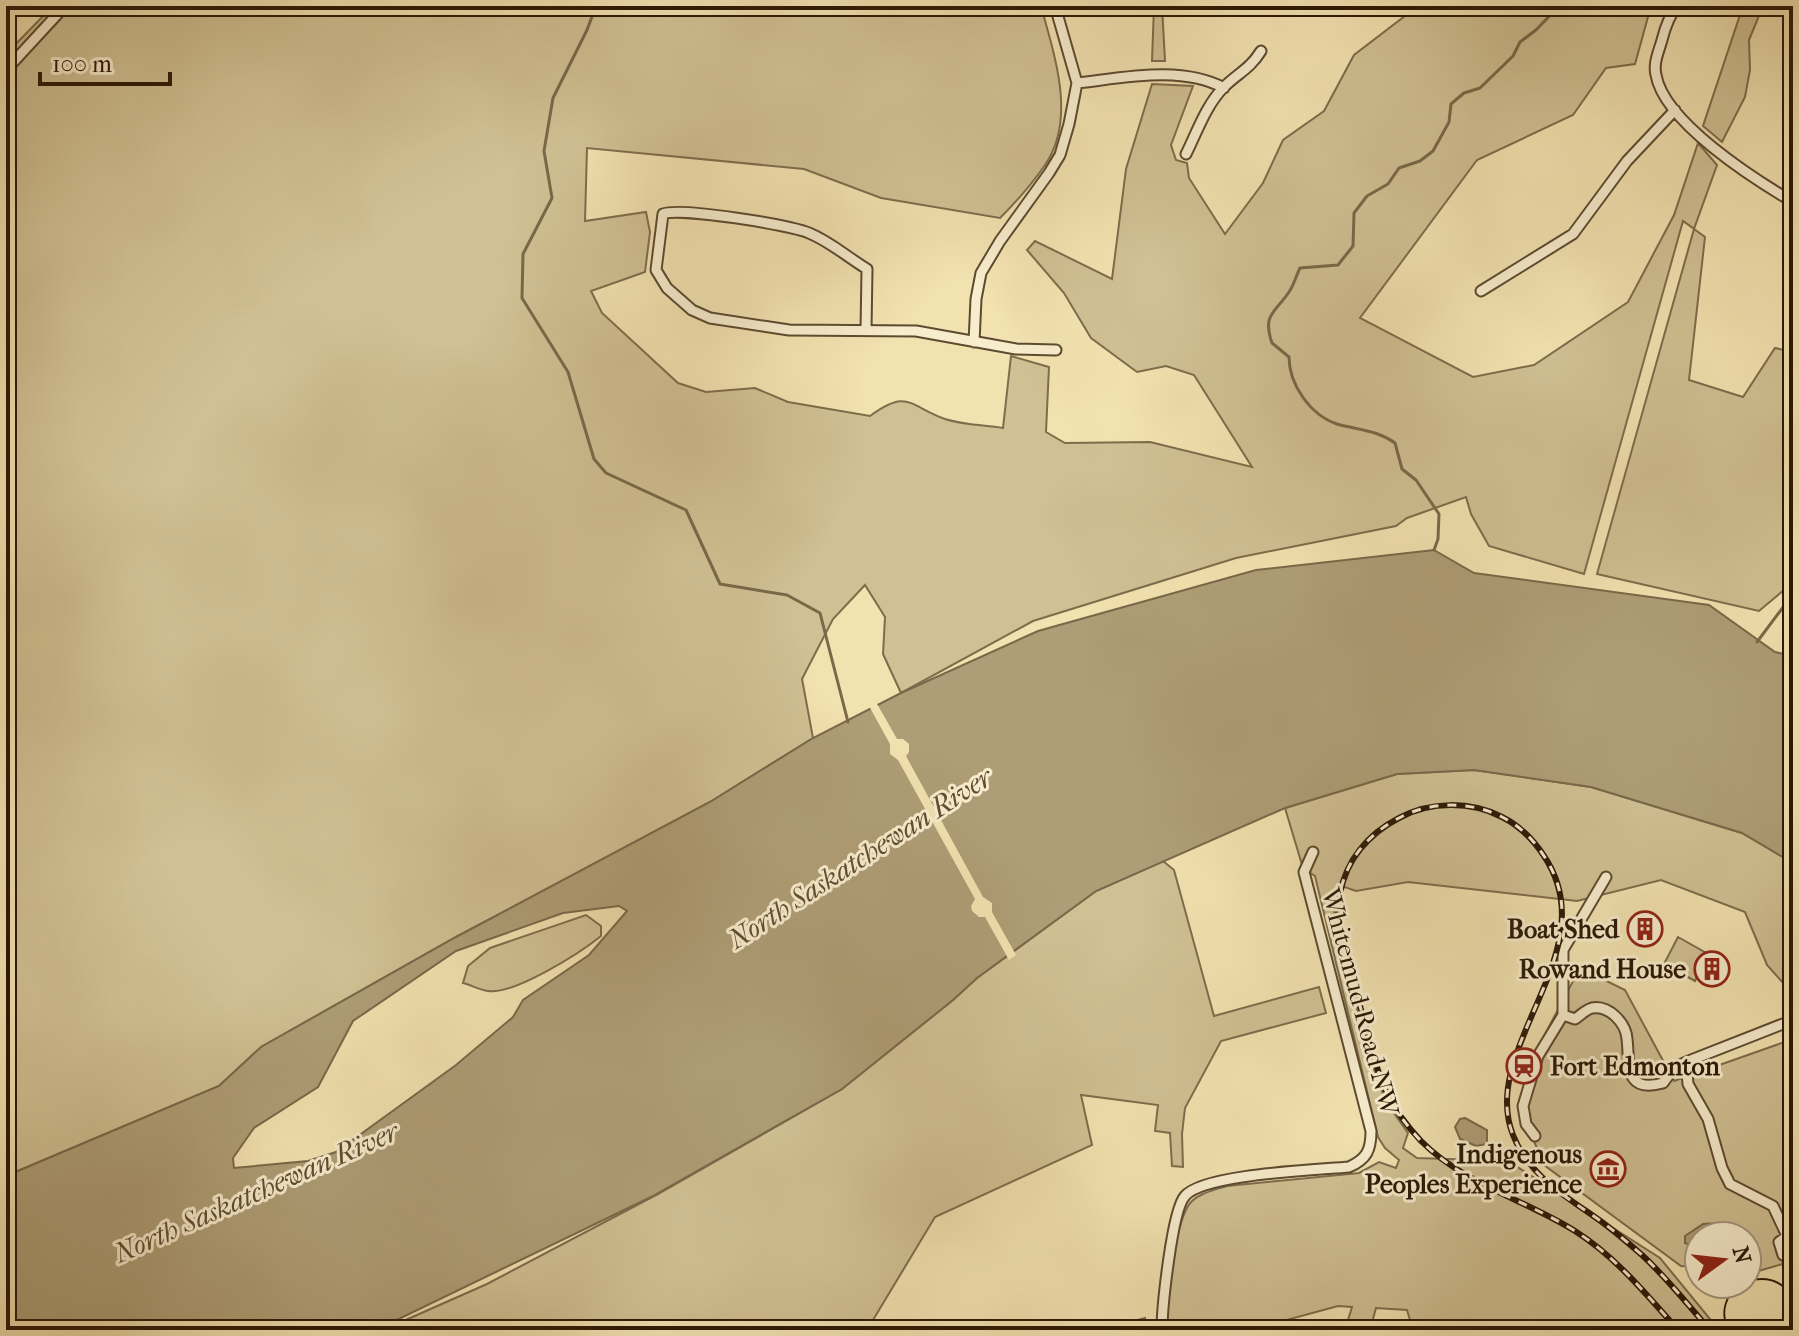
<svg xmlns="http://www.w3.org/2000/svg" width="1799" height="1336" font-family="'IM FELL French Canon',serif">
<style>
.green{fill:#d0c093;stroke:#7e6c4c;stroke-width:2}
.water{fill:#ae9d76;stroke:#7a6849;stroke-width:2;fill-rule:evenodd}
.pier{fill:#f2e2b0}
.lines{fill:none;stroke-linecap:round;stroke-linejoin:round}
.stream{stroke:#7a6849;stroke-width:3}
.minor-casing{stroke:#5d4a30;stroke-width:13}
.minor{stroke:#f7eccc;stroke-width:9}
.tram{stroke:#2b1806;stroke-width:2}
.rail-casing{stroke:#2b1806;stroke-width:6}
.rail{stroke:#f7eccc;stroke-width:3;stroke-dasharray:9;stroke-linecap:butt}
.labels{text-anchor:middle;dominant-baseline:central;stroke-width:6;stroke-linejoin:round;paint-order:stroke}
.poi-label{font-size:26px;font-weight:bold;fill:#2b1806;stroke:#f7eccc;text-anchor:end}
.street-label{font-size:26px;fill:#2b1806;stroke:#f7eccc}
.water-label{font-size:28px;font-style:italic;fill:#5f4d33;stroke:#f7eccc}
</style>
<rect width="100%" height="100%" fill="#f2e2b0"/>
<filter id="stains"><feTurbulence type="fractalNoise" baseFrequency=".0025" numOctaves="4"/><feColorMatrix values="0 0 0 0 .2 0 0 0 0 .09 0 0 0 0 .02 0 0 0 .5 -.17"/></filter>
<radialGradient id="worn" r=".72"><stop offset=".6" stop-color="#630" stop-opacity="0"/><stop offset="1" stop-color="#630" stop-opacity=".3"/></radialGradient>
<path class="green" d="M 53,6 L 1041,6 C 1054,55 1077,118 1045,165 C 1032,184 1016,202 1000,218 L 881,198 L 804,169 L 587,148 L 585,221 L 646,212 L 650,232 L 645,272 L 591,291 L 602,313 L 678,383 L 706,392 L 755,388 L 788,402 L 870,416 C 908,388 909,406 945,419 C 963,425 985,425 1003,428 L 1011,356 L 1049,367 L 1046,432 L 1065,443 L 1150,442 L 1252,467 L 1194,375 L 1166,366 L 1137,372 L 1091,338 L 1064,293 L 1027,250 L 1035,241 L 1112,279 L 1126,169 L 1152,84 L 1193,86 L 1171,145 L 1176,160 L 1187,163 L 1189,178 L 1225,234 L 1263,183 L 1283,140 L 1324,111 L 1354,55 L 1418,6 L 1651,6 L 1635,64 L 1606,68 L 1573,115 L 1477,160 L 1360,318 L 1473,377 L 1534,365 L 1628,302 L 1674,215 L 1698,143 L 1717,165 L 1694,229 L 1705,237 L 1689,380 L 1743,397 L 1775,348 L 1793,352 L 1793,593 L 1784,590 L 1759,611 L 1597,574 L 1694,229 L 1683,221 L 1584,574 L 1489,546 L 1471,514 L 1466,497 L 1407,518 L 1396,526 L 1236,558 L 1033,621 L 901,693 L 883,654 L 885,617 L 865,585 L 833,619 L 802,679 L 813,738 L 710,802 L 456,937 L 261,1047 L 219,1086 L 6,1176 L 6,54 Z
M 1154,6 L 1162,6 L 1165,61 L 1152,61 Z
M 1743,6 L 1763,6 L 1749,40 L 1750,70 L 1745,97 L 1722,142 L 1703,126 Z
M 1474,770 L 1591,787 L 1742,833 L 1793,863 L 1793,994 L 1767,965 L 1745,912 L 1661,880 L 1577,901 L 1408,882 L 1356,891 L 1339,885 L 1334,911 L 1337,938 L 1374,1069 L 1386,1102 L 1408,1133 L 1403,1148 L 1417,1158 L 1508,1161 L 1660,1258 L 1719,1330 L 1413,1330 L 1407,1310 L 1376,1308 L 1370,1330 L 1345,1330 L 1352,1307 L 1338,1306 L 1250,1330 L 1168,1330 C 1166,1302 1174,1230 1188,1206 C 1195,1194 1214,1190 1227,1186 L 1359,1173 L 1379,1162 L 1396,1168 L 1399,1160 L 1385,1148 L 1378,1137 L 1315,876 L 1303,868 L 1285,808 L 1397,774 Z
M 1163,861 L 1174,870 L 1214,1016 L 1319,987 L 1326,1013 L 1221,1041 L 1185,1108 L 1182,1134 L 1183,1167 L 1172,1166 L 1170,1133 L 1155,1131 L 1158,1105 L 1081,1095 L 1092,1145 L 935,1217 L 867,1330 L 500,1330 L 494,1323 L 485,1330 L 383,1330 L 487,1284 L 658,1194 L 842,1089 L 953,1000 L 977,978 L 1096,891 Z
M 586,915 L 601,926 L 601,936 C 580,953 514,995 488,991 C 480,990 471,985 463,983 L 468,966 L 490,948 Z
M 1678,937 L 1708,954 L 1695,981 L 1664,964 Z
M 1580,968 L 1625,990 L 1674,1081 L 1793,1039 L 1793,1160 L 1790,1172 L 1793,1176 L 1793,1261 L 1755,1272 L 1747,1271 L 1747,1236 L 1699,1236 L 1699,1267 L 1681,1266 L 1544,1165 L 1533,1139 L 1527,1115 L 1534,1055 Z
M 1145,1318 L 1146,1330 L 1114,1330 L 1114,1326 Z"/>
<path class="water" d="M 1434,550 L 1474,573 L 1709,605 L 1775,652 L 1793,656 L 1793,863 L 1742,833 L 1591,787 L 1474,770 L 1397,774 L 1285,808 L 1096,891 L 977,978 L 953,1000 L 842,1089 L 651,1197 L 376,1330 L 6,1330 L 6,1176 L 219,1086 L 261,1047 L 456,937 L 710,802 L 813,738 L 901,693 L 1038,631 L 1256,570 ZM 619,906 L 627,911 L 589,955 L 523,1000 L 513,1017 L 456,1065 L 336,1152 L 308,1161 L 234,1168 L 233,1158 L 254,1128 L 318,1087 L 353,1021 L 456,951 L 563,913 Z
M 1465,1118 L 1487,1130 L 1487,1144 L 1476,1146 L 1460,1139 L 1455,1127 L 1460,1119 Z
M 1718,1223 L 1728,1225 L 1737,1236 L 1699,1236 L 1699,1249 L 1685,1243 L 1685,1236 L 1703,1224 Z"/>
<path class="pier" d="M 876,702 L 897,739 L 903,739 L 909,744 L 909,752 L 906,756 L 983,897 L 992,903 L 992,912 L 1016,955 L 1009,960 L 985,917 L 979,917 L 972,911 L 971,906 L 975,899 L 898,760 L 890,754 L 890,744 L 869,706 Z"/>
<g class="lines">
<path class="stream" d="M 596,6 L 587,30 L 553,98 L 544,151 L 552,198 L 523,254 L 522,298 L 568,372 L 594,459 L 606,473 L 686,510 L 720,584 L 787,595 L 820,613 L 848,722
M 1434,550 L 1438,539 L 1439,514 L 1416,480 L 1402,469 L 1395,443 C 1377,430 1358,430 1337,424 C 1310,415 1289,384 1289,357 L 1272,343 C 1262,314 1275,313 1289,292 C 1294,285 1296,276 1300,268 L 1338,265 L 1353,246 L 1354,213 L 1367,196 L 1388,184 L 1399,168 L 1420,161 L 1433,151 L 1449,122 L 1451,104 L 1464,93 L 1480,88 L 1513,56 L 1520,42 L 1536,30 L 1559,6
M 1757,642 L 1793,594"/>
<defs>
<path id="minor" d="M 1677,6 C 1669,16 1665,28 1662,40 C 1659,51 1653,63 1656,75 C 1664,122 1754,179 1793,202
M 6,70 L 65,6
M 1077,83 C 1123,78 1181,65 1224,88
M 1186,154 C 1197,132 1206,105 1224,87 C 1238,73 1250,69 1261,51
M 1481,291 L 1573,234 L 1627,161 L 1675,110
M 1791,320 L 1793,304
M 866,330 L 867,269 C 847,257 831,242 809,233 C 790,225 680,207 663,214 L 656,270 L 667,288 L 692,310 L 710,318 L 789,330 L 916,331 L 1016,349 L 1056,350
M 974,342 L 976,299 L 981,273 L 1000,241 L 1049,173 L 1060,155 L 1069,124 L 1077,83 L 1055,6
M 1563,1015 L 1575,1019 C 1581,1015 1585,1010 1592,1008 C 1609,1005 1626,1023 1627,1039 C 1630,1063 1623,1094 1663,1083 L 1674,1068 L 1686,1062 L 1793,1020
M 1686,1062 L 1688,1084 L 1708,1119 L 1722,1168 L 1730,1184 L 1773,1206 L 1787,1236
M 1535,1136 L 1526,1124 L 1523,1106 L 1538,1056 L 1563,1015 L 1563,950 L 1606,877
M 1793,1245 L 1787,1236 L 1779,1242 L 1783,1255 L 1793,1261
M 1162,1330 C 1162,1308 1172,1210 1185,1196 C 1203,1174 1317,1170 1349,1167 C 1367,1159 1371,1150 1371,1131 L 1304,872 L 1313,852"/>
</defs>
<use href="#minor" class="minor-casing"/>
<use href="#minor" class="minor"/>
<path class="tram" d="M 1747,1281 C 1766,1276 1783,1280 1793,1299
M 1727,1330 C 1721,1311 1724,1296 1741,1284"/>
<defs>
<path id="rail" d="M 1678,1330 C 1646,1294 1616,1257 1575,1231 C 1524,1199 1465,1185 1421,1141 C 1408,1127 1396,1112 1388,1095 C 1375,1069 1370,1040 1362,1013 C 1352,976 1332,933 1340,894 C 1346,860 1368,834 1399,818 C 1430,801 1471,801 1502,817 C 1520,826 1533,839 1544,856 C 1608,951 1478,1047 1513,1135 C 1528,1173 1560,1193 1592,1215 C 1610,1227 1626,1241 1642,1255 C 1667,1278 1688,1305 1710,1330"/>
</defs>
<use href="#rail" class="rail-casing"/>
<use href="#rail" class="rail"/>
</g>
<defs>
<symbol id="building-ring" viewBox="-11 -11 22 22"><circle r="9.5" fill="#f7eccc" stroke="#8f2418" stroke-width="1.5"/><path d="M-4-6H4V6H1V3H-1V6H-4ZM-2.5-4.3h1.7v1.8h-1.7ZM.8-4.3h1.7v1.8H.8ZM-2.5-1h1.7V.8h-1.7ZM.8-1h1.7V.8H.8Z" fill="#8f2418"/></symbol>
<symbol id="station-ring" viewBox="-11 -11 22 22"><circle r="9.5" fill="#f7eccc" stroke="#8f2418" stroke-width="1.5"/><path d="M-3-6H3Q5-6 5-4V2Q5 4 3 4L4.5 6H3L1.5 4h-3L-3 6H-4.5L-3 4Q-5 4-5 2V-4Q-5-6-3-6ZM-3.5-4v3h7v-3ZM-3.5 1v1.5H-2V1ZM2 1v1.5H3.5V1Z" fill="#8f2418"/></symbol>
<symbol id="museum-ring" viewBox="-11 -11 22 22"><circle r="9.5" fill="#f7eccc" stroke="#8f2418" stroke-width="1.5"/><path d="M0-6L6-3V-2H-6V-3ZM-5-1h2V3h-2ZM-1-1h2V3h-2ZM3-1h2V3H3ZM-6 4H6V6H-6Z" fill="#8f2418"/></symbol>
</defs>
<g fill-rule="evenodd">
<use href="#building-ring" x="1625" y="909" width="40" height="40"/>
<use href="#building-ring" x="1692" y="949" width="40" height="40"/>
<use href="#station-ring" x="1504" y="1046" width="40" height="40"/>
<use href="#museum-ring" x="1588" y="1149" width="40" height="40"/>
</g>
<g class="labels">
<g class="poi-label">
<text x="1619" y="929">Boat Shed</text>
<text x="1686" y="969">Rowand House</text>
<text x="1550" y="1066" text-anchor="start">Fort Edmonton</text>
<text x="1582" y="1154">Indigenous<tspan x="1582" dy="30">Peoples Experience</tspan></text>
</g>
<g class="street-label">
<text transform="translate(1360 1002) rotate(75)">Whitemud Road NW</text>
</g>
<g class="water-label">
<text transform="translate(860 858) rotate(-33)">North Saskatchewan River</text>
<text transform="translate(256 1192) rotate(-24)">North Saskatchewan River</text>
</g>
</g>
<rect width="1799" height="1336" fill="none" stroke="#f2e2b0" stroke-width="32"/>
<rect x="8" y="8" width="1783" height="1320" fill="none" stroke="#2b1806" stroke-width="4"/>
<rect x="16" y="16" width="1767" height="1304" fill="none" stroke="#2b1806" stroke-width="2"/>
<g transform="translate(1723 1260) rotate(75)"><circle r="38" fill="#f7eccc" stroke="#a5977d" stroke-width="2"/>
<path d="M0-6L14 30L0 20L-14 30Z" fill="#8f2418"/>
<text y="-12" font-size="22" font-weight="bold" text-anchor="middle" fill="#2b1806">N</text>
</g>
<path d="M40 72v12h130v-12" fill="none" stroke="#2b1806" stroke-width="4"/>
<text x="52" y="72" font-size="24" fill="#2b1806" stroke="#f7eccc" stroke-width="6" paint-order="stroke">100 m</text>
<rect width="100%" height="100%" filter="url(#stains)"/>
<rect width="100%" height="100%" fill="url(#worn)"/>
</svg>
